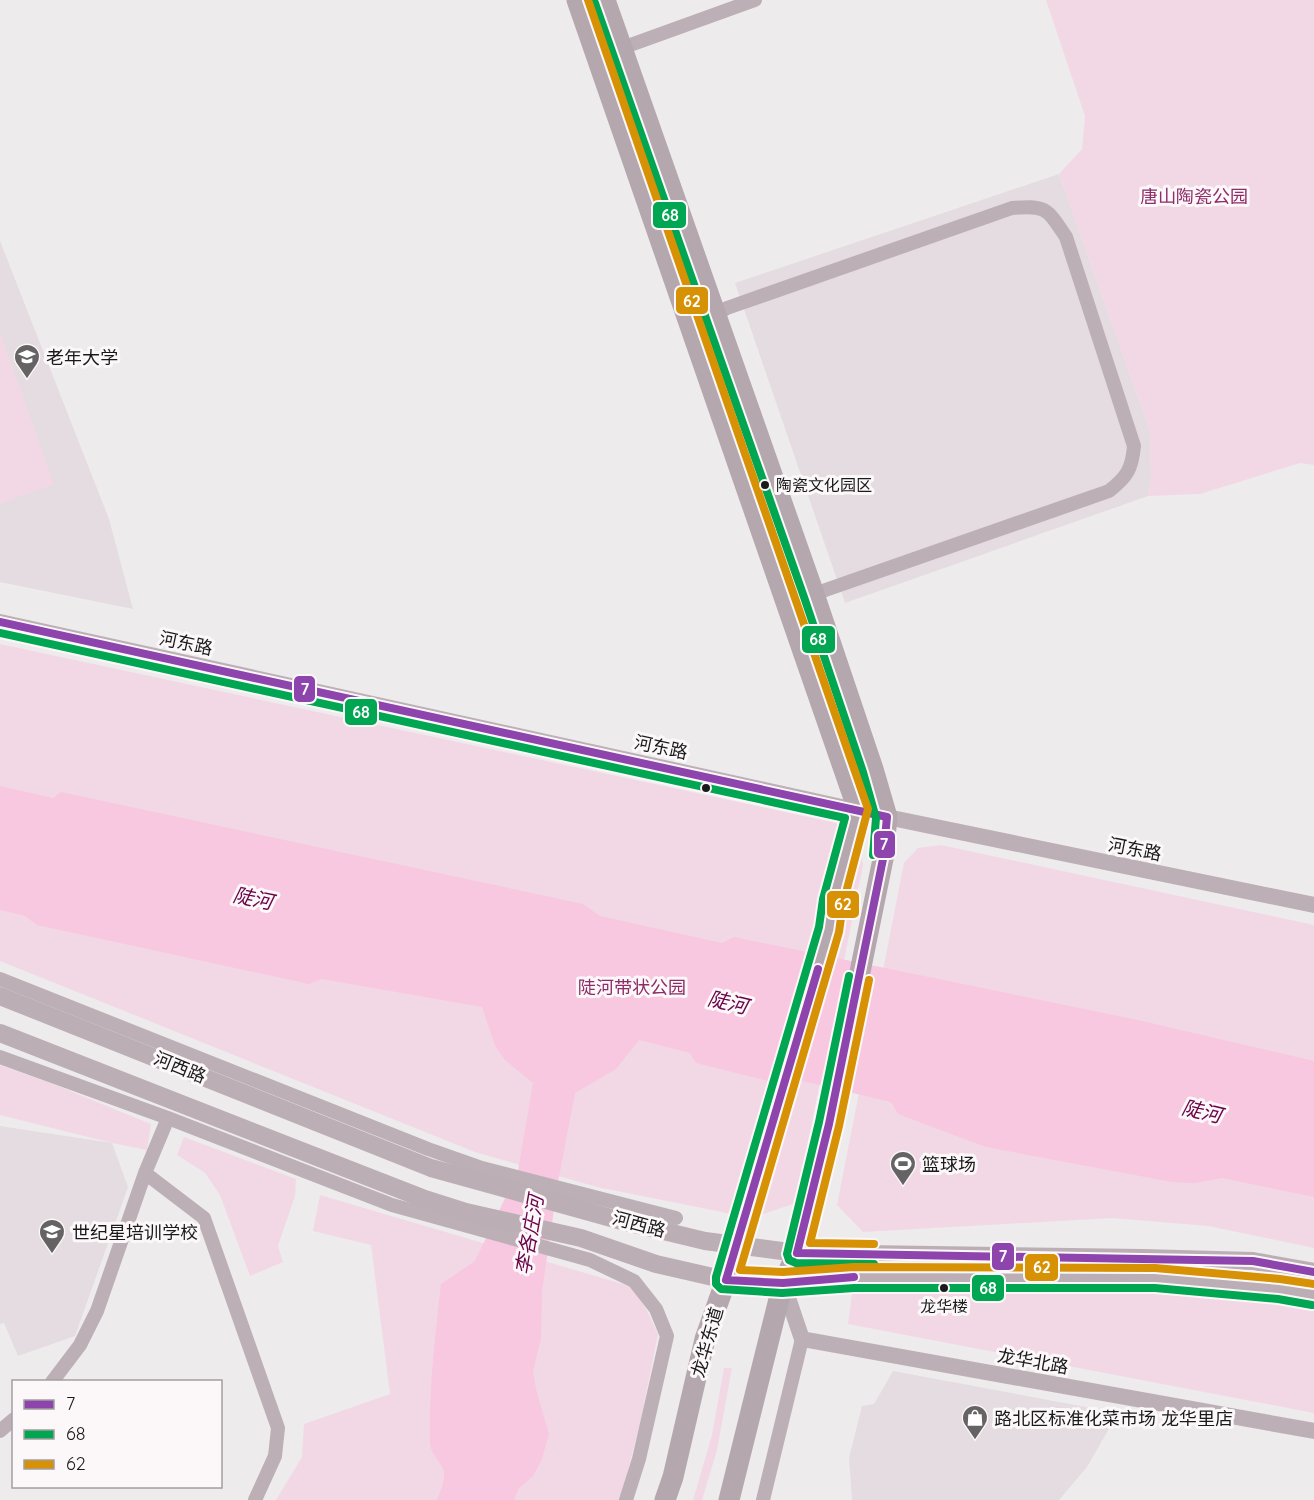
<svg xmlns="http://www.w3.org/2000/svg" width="1314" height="1500" font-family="Quicksand,'Noto Sans SC',sans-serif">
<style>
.built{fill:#e4dce0}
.green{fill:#f2d8e5}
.water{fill:#f8c7e0}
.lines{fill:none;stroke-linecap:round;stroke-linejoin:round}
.minor{stroke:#bcb0b6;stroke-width:14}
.tertiary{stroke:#bcb0b6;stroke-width:16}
.secondary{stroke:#bbafb5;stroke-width:18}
.primary{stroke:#b4a7ae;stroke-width:21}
.bus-1-casing{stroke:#fcf8fa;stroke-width:12}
.bus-2-casing{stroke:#fcf8fa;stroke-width:12}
.bus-3-casing{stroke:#fcf8fa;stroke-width:12}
.bus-1{stroke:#8e44ad;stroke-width:8}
.bus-2{stroke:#00a651;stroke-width:8}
.bus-3{stroke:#d69104;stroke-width:8}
.bus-dot{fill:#1b1a1a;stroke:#fcf8fa;stroke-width:2}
.labels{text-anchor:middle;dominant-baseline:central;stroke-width:6;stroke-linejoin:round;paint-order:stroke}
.bus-label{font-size:16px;fill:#1b1a1a;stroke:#fcf8fa;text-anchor:start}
.park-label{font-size:18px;fill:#8d2c66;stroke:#fcf8fa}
.poi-label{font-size:18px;fill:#1b1a1a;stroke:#fcf8fa;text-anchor:start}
.street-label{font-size:18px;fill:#1b1a1a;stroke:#fcf8fa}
.water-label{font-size:20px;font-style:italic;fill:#6b0448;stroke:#fcf8fa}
.line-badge{stroke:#fcf8fa;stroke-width:2}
.badge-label{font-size:16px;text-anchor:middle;font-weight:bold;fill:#fff}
</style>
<rect width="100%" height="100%" fill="#eeebed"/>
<path class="built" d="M 1059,174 L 1150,431 L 1151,480 L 1148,496 L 845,603 L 735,283 Z
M 0,241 L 109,519 L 133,609 L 0,582 Z
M 0,1126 L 112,1143 L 128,1187 L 75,1336 L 18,1356 L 4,1323 L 0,1324 Z
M 893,1371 L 1118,1413 L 1087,1467 L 1059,1500 L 852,1500 L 849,1458 L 862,1406 L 874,1404 Z"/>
<path class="green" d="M 1046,0 L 1314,0 L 1314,465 L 1300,463 L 1200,494 L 1148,496 L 1151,480 L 1150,431 L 1059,174 L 1082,149 L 1085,116 Z
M 0,333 L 54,484 L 0,504 Z
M 0,644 L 836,823 L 857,842 L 863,865 L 796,1203 L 752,1218 L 597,1187 L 475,1152 L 0,961 Z
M 941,845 L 1314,925 L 1314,1248 L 1208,1226 L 1112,1218 L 863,1232 L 837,1205 L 904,863 L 918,848 Z
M 0,1065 L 48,1082 L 151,1124 L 147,1150 L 112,1143 L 0,1115 Z
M 184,1137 L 296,1179 L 295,1196 L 278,1246 L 283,1262 L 250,1276 L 220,1195 L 205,1173 L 177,1155 Z
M 320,1195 L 636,1288 L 658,1334 L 640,1424 L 620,1500 L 276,1500 L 302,1457 L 304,1424 L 390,1394 L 371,1245 L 313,1231 Z
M 1137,1283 L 1253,1294 L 1314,1306 L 1314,1413 L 848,1324 L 853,1286 Z
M 724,1368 L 732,1368 L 717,1450 L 702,1500 L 693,1500 L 712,1435 Z"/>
<path class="water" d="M 0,786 L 53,798 L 61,792 L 583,904 L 600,916 L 722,943 L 734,937 L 1138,1020 L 1314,1061 L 1314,1197 L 1222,1178 L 1195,1183 L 1172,1182 L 986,1147 L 898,1114 L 891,1102 L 794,1079 L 780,1084 L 696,1063 L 690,1053 L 639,1040 L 616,1069 L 575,1093 L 558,1182 L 542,1291 L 541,1339 L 533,1371 L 536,1389 L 549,1434 L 542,1459 L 533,1476 L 519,1488 L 514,1500 L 437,1500 C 440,1492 445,1482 444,1473 C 443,1461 430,1457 430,1441 C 429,1388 435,1336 441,1284 L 475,1261 L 518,1171 L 533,1083 L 505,1060 L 495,1046 L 482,1007 L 322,979 L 309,984 L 37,925 L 25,916 L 0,910 Z"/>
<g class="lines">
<path class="minor" d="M 622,48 L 755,0
M 715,315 L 727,308 L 1012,208 C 1047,205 1047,209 1066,237 L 1134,446 C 1132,469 1127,477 1109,491 L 814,594
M 0,979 L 428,1149 L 482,1168 L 676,1218
M 0,1057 L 168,1118 L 392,1205 L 590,1260 L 634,1281 L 656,1309 L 667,1336 L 639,1459 L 626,1500
M 145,1173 L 204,1218 L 278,1428 L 275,1456 L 255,1500
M 52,1382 L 80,1345 L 97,1311 L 145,1173 L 168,1118
M 0,1431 L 14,1419
M 763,1500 L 802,1339"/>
<path class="tertiary" d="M 0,622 L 887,817 L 1314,905
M 783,1283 L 802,1339 L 1314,1431"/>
<path class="secondary" d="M 0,996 L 431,1168 L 622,1221 L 705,1241 L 797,1253 L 1143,1258 L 1253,1261 L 1314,1272
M 0,1033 L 422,1198 L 466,1212 L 581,1238 L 656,1264 L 726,1280 L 783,1283 L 854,1277 L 1155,1278 L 1279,1289 L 1314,1295"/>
<path class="primary" d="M 577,0 L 858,810 L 833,902 L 829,929 L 726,1280 L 705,1339 L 673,1477 L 665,1500
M 605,0 L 814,594 L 873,769 L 887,817 L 883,859 L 829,1124 L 797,1253 L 783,1283 L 729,1500"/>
<defs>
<path id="bus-1" d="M 0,622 L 887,817 L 883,859 L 829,1124 L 797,1253 L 1253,1261 L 1314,1272
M 818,969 L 726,1280 L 783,1283 L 854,1277"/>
<path id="bus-2" d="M 595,3 L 804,597 L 863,772 L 876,818 L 873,855
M 0,633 L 845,818 L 823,899 L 819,927 L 716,1277 L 716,1284 L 721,1289 L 782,1293 L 854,1288 L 1155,1288 L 1278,1299 L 1312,1305
M 849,976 L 819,1122 L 787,1254 L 789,1260 L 796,1263 L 874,1264"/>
<path id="bus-3" d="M 588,0 L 868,809 L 843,904 L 839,932 L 740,1270 L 783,1272 L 854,1267 L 1155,1268 L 1280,1279 L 1314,1284
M 869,980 L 839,1126 L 810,1243 L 874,1244"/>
</defs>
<use href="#bus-1" class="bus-1-casing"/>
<use href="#bus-2" class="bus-2-casing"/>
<use href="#bus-3" class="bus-3-casing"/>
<use href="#bus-1" class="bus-1"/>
<use href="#bus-2" class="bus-2"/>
<use href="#bus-3" class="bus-3"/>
</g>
<defs>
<symbol id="university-pin" viewBox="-11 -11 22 30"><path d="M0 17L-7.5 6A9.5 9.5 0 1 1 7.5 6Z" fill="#656364" stroke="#fcf8fa"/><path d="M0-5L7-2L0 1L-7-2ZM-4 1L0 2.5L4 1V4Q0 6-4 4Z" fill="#fff"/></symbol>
<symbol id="stadium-pin" viewBox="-11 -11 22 30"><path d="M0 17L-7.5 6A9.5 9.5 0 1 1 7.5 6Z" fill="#656364" stroke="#fcf8fa"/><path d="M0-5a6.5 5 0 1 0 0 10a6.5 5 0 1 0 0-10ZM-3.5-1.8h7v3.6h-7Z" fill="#fff"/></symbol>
<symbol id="school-pin" viewBox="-11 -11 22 30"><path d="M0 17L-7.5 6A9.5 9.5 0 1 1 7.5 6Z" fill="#656364" stroke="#fcf8fa"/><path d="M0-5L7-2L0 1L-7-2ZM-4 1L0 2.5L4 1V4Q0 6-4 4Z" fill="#fff"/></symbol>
<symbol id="shop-pin" viewBox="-11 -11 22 30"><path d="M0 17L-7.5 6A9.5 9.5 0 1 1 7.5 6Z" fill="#656364" stroke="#fcf8fa"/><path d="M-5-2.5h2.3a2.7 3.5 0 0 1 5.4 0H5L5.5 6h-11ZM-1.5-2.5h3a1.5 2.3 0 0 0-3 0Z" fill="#fff"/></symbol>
</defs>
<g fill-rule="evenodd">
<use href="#university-pin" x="12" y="342" width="30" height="40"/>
<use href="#stadium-pin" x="888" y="1149" width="30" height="40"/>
<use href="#school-pin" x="37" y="1217" width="30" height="40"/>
<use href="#shop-pin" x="960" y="1403" width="30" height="40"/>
</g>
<g class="bus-dot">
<circle cx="765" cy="485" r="5"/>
<circle cx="706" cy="788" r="5"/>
<circle cx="944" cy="1288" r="5"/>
</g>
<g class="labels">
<g class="bus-label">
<text x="776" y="485">陶瓷文化园区</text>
<text x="944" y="1306" text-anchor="middle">龙华楼</text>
</g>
<g class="park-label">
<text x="1194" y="196">唐山陶瓷公园</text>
<text x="632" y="987">陡河带状公园</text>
</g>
<g class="poi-label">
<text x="46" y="357">老年大学</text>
<text x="922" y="1164">篮球场</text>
<text x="72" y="1232">世纪星培训学校</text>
<text x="994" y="1418">路北区标准化菜市场 龙华里店</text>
</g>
<g class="street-label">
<text transform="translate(186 643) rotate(12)">河东路</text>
<text transform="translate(661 747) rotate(12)">河东路</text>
<text transform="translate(1135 849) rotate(11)">河东路</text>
<text transform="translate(180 1067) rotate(22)">河西路</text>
<text transform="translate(639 1224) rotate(15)">河西路</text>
<text transform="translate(707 1342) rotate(-74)">龙华东道</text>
<text transform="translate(1033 1361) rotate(10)">龙华北路</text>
</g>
<g class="water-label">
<text transform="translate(253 898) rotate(12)">陡河</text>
<text transform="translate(728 1002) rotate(13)">陡河</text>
<text transform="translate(1202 1111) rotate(13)">陡河</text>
<text transform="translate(529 1235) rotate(-80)">李各庄河</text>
</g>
</g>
<g class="line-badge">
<rect x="652" y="201" width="35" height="28" rx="6" fill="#00a651"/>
<rect x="675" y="286" width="34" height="29" rx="6" fill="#d69104"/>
<rect x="801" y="625" width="35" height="29" rx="6" fill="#00a651"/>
<rect x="293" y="675" width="23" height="28" rx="6" fill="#8e44ad"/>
<rect x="344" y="698" width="34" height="28" rx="6" fill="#00a651"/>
<rect x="873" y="830" width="23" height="29" rx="6" fill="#8e44ad"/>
<rect x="826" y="890" width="34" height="29" rx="6" fill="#d69104"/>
<rect x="991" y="1242" width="24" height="29" rx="6" fill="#8e44ad"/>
<rect x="1024" y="1253" width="35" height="29" rx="6" fill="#d69104"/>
<rect x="971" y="1274" width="34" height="28" rx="6" fill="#00a651"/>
</g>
<g class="badge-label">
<text x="670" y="221">68</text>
<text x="692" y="307">62</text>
<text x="818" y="645">68</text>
<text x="305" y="695">7</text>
<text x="361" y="718">68</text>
<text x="884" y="850">7</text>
<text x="843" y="910">62</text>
<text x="1003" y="1262">7</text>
<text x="1042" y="1273">62</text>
<text x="988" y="1294">68</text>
</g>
<rect x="12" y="1380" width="210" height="108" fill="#fcf8fa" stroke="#a29fa0" stroke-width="1.5"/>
<rect x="24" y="1400" width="30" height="9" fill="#8e44ad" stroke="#a29fa0" stroke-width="1.5"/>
<text x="66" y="1410" font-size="18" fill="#1b1a1a">7</text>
<rect x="24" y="1430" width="30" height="9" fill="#00a651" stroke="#a29fa0" stroke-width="1.5"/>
<text x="66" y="1440" font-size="18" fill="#1b1a1a">68</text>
<rect x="24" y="1460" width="30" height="9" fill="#d69104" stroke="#a29fa0" stroke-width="1.5"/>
<text x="66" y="1470" font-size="18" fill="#1b1a1a">62</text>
</svg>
